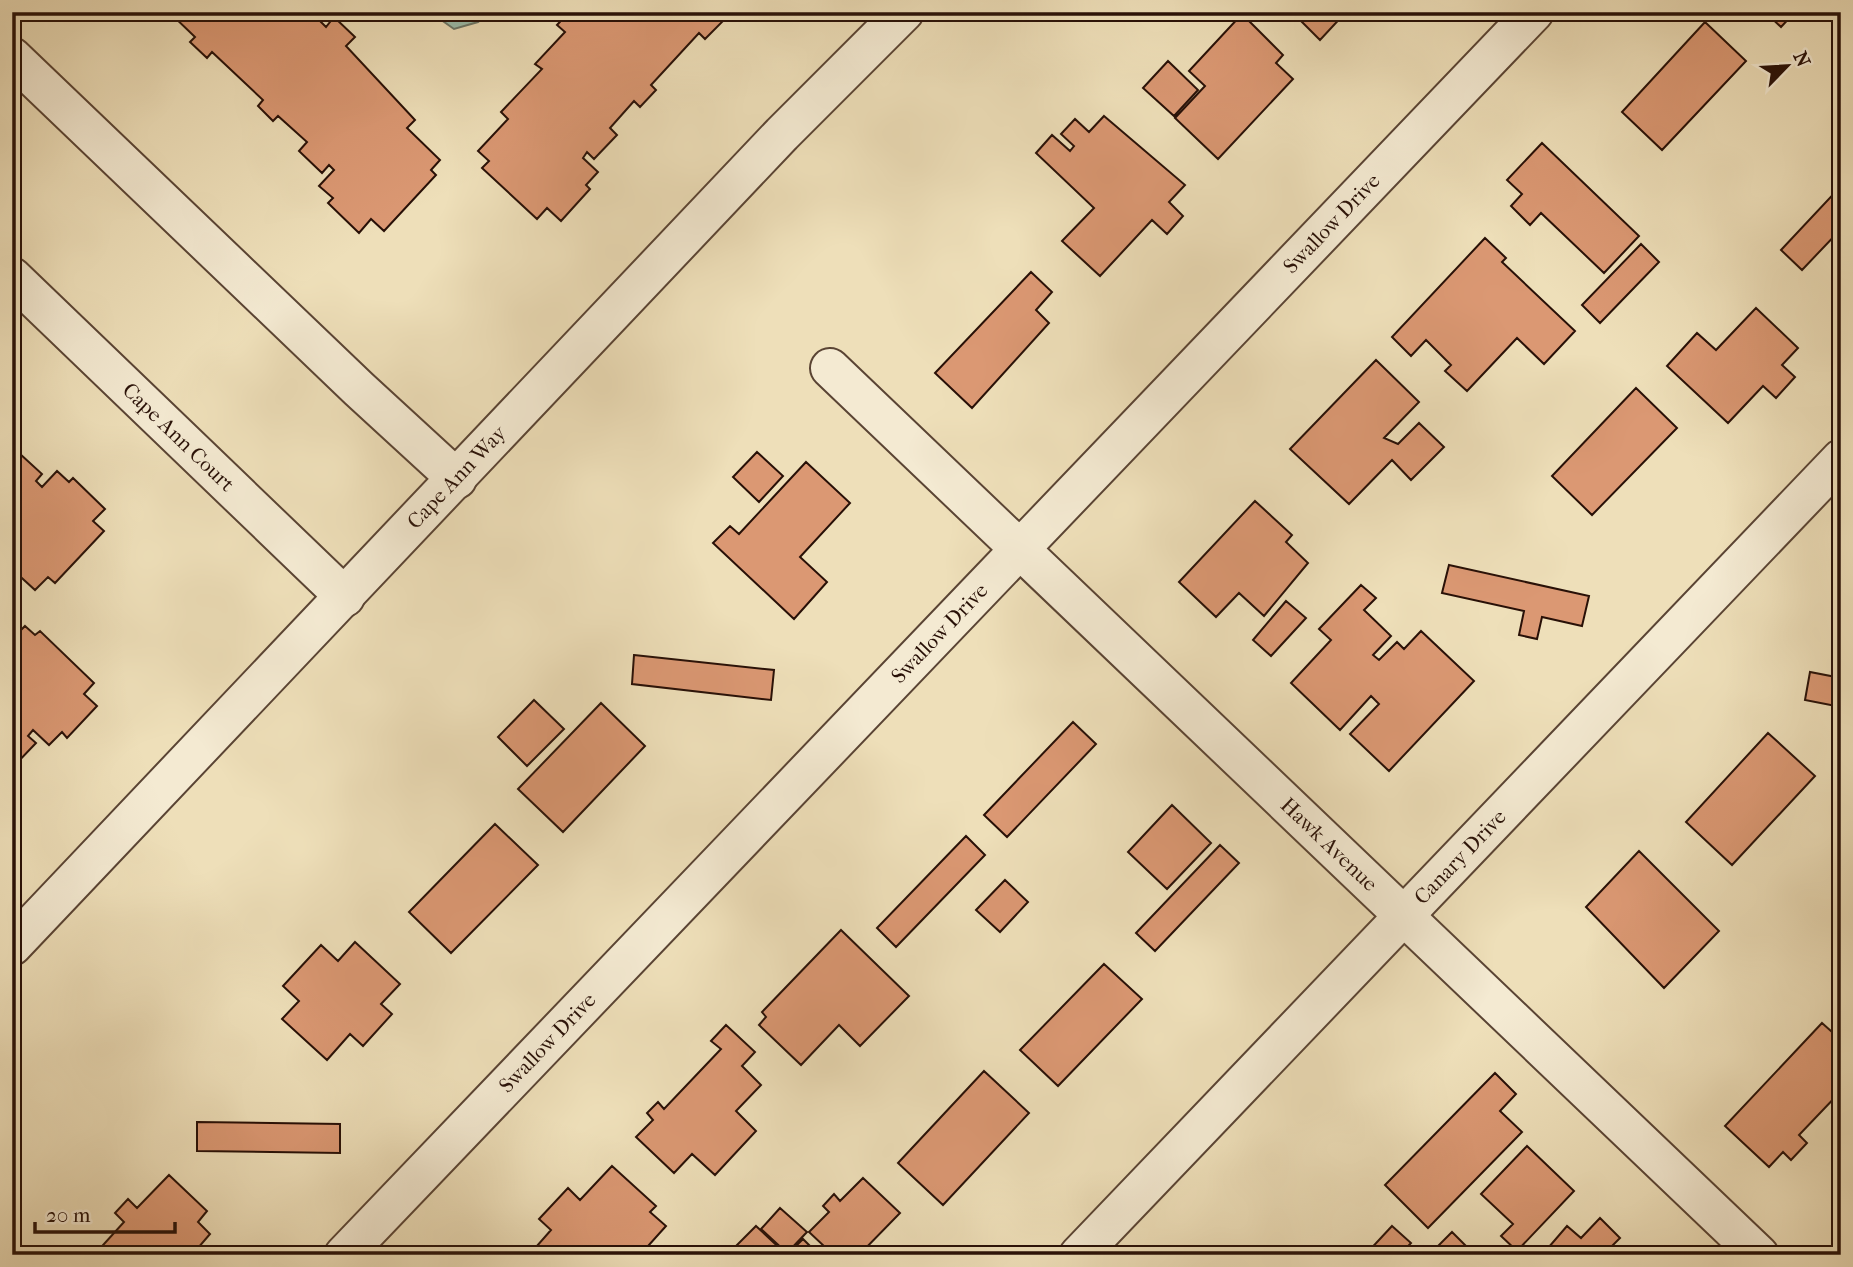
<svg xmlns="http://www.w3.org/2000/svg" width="1853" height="1267" font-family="'IM FELL French Canon',serif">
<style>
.water{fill:#9abdab;stroke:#6c7869;stroke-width:2}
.building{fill:#db9873;stroke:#281007;stroke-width:2}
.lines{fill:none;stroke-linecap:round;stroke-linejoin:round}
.minor-casing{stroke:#5a4434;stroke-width:42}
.minor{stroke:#f4ead2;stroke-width:38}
.labels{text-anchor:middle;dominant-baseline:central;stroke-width:5;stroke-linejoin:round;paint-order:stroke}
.street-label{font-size:21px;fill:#281007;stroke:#f4ead2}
</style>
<rect width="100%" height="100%" fill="#eedfb9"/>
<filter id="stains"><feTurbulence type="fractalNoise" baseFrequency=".00286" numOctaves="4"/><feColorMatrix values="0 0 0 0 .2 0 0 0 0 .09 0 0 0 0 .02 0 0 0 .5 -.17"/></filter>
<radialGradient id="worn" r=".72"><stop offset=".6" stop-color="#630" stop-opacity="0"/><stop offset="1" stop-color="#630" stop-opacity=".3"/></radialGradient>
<path class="water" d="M 430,12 L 490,12 L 478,22 L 454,29 Z"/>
<path class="building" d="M 169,12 L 311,12 L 326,27 L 334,17 L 355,37 L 346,46 L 415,120 L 407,128 L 440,160 L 431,170 L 436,175 L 384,231 L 371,219 L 359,233 L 328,203 L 333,198 L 319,186 L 334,170 L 329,165 L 322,173 L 299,151 L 307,142 L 278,116 L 273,121 L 258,106 L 263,100 L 212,52 L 207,58 L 190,42 L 195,37 Z
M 569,12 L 721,12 L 716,18 L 722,22 L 705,39 L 699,33 L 651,85 L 656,90 L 640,107 L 634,101 L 610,128 L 617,135 L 594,159 L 587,152 L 583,158 L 598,172 L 586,185 L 590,189 L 561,221 L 547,208 L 537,219 L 482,168 L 489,161 L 478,151 L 508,119 L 501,112 L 542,69 L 535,64 L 565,32 L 557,25 Z
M 1292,12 L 1346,12 L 1320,40 Z
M 1765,12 L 1795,12 L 1781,27 Z
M 1242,14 L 1283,55 L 1276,63 L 1293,79 L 1218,159 L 1175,118 L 1205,86 L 1189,71 Z
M 1705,22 L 1746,61 L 1662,150 L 1622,112 Z
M 1168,61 L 1198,90 L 1174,116 L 1143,88 Z
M 1104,116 L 1185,185 L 1169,202 L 1183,216 L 1167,234 L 1152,220 L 1100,276 L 1062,241 L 1094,208 L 1036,153 L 1052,135 L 1070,151 L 1074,146 L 1061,134 L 1075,119 L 1089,132 Z
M 1542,143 L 1639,236 L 1604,273 L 1541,213 L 1530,225 L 1511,206 L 1522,194 L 1507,180 Z
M 1841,186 L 1841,229 L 1802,270 L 1781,250 Z
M 1485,238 L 1506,258 L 1502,262 L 1575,331 L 1544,364 L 1517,338 L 1467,391 L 1445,371 L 1451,365 L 1426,340 L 1411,356 L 1392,337 Z
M 1641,244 L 1659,262 L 1600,323 L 1582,305 Z
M 1031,272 L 1052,292 L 1036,310 L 1049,323 L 972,408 L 935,373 Z
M 1756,308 L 1798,348 L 1782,365 L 1795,377 L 1776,398 L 1763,386 L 1728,423 L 1667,366 L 1697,333 L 1716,350 Z
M 1376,360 L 1419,402 L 1384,438 L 1398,444 L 1419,423 L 1444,447 L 1411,480 L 1392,460 L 1349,504 L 1290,449 Z
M 1636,388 L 1677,428 L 1592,515 L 1552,476 Z
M 757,452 L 783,476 L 759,502 L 733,477 Z
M 19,453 L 42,474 L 36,481 L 42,487 L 57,471 L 69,482 L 73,478 L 105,509 L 93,521 L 104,531 L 55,583 L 48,577 L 35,590 L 12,569 L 12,459 Z
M 806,462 L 850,503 L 800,557 L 827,582 L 794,619 L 713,543 L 730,526 L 739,534 Z
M 1255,501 L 1292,535 L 1286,542 L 1308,563 L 1264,616 L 1239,593 L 1216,617 L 1179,582 Z
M 1449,565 L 1589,596 L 1582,626 L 1542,617 L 1537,639 L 1519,635 L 1524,611 L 1442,593 Z
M 1361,585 L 1376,598 L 1364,610 L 1391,636 L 1373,655 L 1379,660 L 1397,642 L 1404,649 L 1421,631 L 1474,681 L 1389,771 L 1350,734 L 1379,704 L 1371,696 L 1340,730 L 1291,683 L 1331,640 L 1319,629 Z
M 1286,601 L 1306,618 L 1271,656 L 1253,640 Z
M 25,626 L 35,635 L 40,631 L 94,683 L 84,694 L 97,706 L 67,738 L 62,732 L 49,745 L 33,730 L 28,736 L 36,743 L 14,766 L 12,639 Z
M 634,655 L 774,670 L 771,700 L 632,684 Z
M 1840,660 L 1841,707 L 1805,700 L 1810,672 L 1836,677 Z
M 534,700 L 564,729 L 527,766 L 498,737 Z
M 601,703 L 645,746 L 563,832 L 518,789 Z
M 1073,722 L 1096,744 L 1007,837 L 984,815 Z
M 1768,733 L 1815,776 L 1732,865 L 1686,822 Z
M 1172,805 L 1211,843 L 1167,889 L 1128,852 Z
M 495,824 L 538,865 L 451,953 L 409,912 Z
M 966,836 L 985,855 L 896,947 L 877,928 Z
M 1220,845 L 1239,863 L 1155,951 L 1136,933 Z
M 1639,851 L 1719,931 L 1664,988 L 1586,907 Z
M 1005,880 L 1028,902 L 1000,932 L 976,910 Z
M 841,930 L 909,996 L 860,1046 L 839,1025 L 801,1065 L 759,1025 L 766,1017 L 762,1012 Z
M 355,942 L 400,984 L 381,1004 L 392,1014 L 363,1046 L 350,1034 L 327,1060 L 282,1019 L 299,1001 L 283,986 L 321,945 L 338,961 Z
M 1104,964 L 1142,999 L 1058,1086 L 1020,1050 Z
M 1822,1023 L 1841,1040 L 1841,1091 L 1799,1135 L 1807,1143 L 1791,1160 L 1783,1152 L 1769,1167 L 1725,1126 Z
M 726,1025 L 755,1052 L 742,1066 L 761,1085 L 736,1111 L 756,1131 L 715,1175 L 692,1154 L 674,1173 L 636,1137 L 653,1120 L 647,1113 L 658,1102 L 664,1109 L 721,1049 L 711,1041 Z
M 984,1071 L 1029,1113 L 943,1205 L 898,1163 Z
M 1495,1073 L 1516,1094 L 1500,1111 L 1522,1132 L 1428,1228 L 1385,1185 Z
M 197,1122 L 340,1124 L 340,1153 L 197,1151 Z
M 1527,1146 L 1574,1191 L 1517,1251 L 1501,1236 L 1513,1224 L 1481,1194 Z
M 612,1166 L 656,1206 L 650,1212 L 666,1226 L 640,1255 L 617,1255 L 612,1251 L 609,1255 L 529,1255 L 551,1230 L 539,1219 L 568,1188 L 580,1200 Z
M 169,1175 L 207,1211 L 198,1222 L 210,1234 L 192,1255 L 179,1255 L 173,1249 L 167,1255 L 94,1255 L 124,1222 L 115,1213 L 128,1199 L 137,1208 Z
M 863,1178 L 900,1213 L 859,1255 L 787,1255 L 803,1239 L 818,1254 L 825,1247 L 809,1232 L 829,1212 L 823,1206 L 834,1194 L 840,1201 Z
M 780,1208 L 807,1232 L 787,1253 L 761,1229 Z
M 1600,1218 L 1620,1238 L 1603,1255 L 1542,1255 L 1567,1226 L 1581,1238 Z
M 756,1226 L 787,1255 L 743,1255 L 735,1247 Z
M 1392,1226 L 1411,1243 L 1400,1255 L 1365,1255 Z
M 1452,1232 L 1475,1255 L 1438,1255 L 1434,1250 Z"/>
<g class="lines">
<defs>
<g id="minor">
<path d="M 12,57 L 359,389 L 457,479"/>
<path id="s1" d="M 12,277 L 345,597"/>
<path id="s2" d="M 830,368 L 1759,1255"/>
<path id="s3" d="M 12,946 L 782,134 L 904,12"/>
<path id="s4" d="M 344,1255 L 1534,12"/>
<path id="s5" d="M 1079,1255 L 1841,459"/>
</g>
</defs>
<use href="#minor" class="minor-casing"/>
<use href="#minor" class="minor"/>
</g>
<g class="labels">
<g class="street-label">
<text stroke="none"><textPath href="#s4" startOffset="1428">Swallow Drive</textPath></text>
<text stroke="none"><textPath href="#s1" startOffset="231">Cape Ann Court</textPath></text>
<text stroke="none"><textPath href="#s3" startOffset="646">Cape Ann Way</textPath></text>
<text stroke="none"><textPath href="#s4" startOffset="861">Swallow Drive</textPath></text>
<text stroke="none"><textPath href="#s2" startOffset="690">Hawk Avenue</textPath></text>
<text stroke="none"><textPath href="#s5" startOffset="551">Canary Drive</textPath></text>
<text stroke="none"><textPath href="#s4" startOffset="294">Swallow Drive</textPath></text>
</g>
</g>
<rect width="1853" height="1267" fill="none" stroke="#eedfb9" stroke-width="42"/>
<rect x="14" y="14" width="1825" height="1239" fill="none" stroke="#281007" stroke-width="3.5"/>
<rect x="21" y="21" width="1811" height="1225" fill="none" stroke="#281007" stroke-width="2"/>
<g transform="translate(1787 66) rotate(65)" stroke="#f4ead2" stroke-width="5" paint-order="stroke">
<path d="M0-5L12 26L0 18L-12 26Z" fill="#281007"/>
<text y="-10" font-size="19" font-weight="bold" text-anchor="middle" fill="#281007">N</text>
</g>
<path d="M35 1222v10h140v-10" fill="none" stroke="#281007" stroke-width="3.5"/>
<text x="46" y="1222" font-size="21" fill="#281007" stroke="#f4ead2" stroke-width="5" paint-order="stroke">20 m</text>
<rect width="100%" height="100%" filter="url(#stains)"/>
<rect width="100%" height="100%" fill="url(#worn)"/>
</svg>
